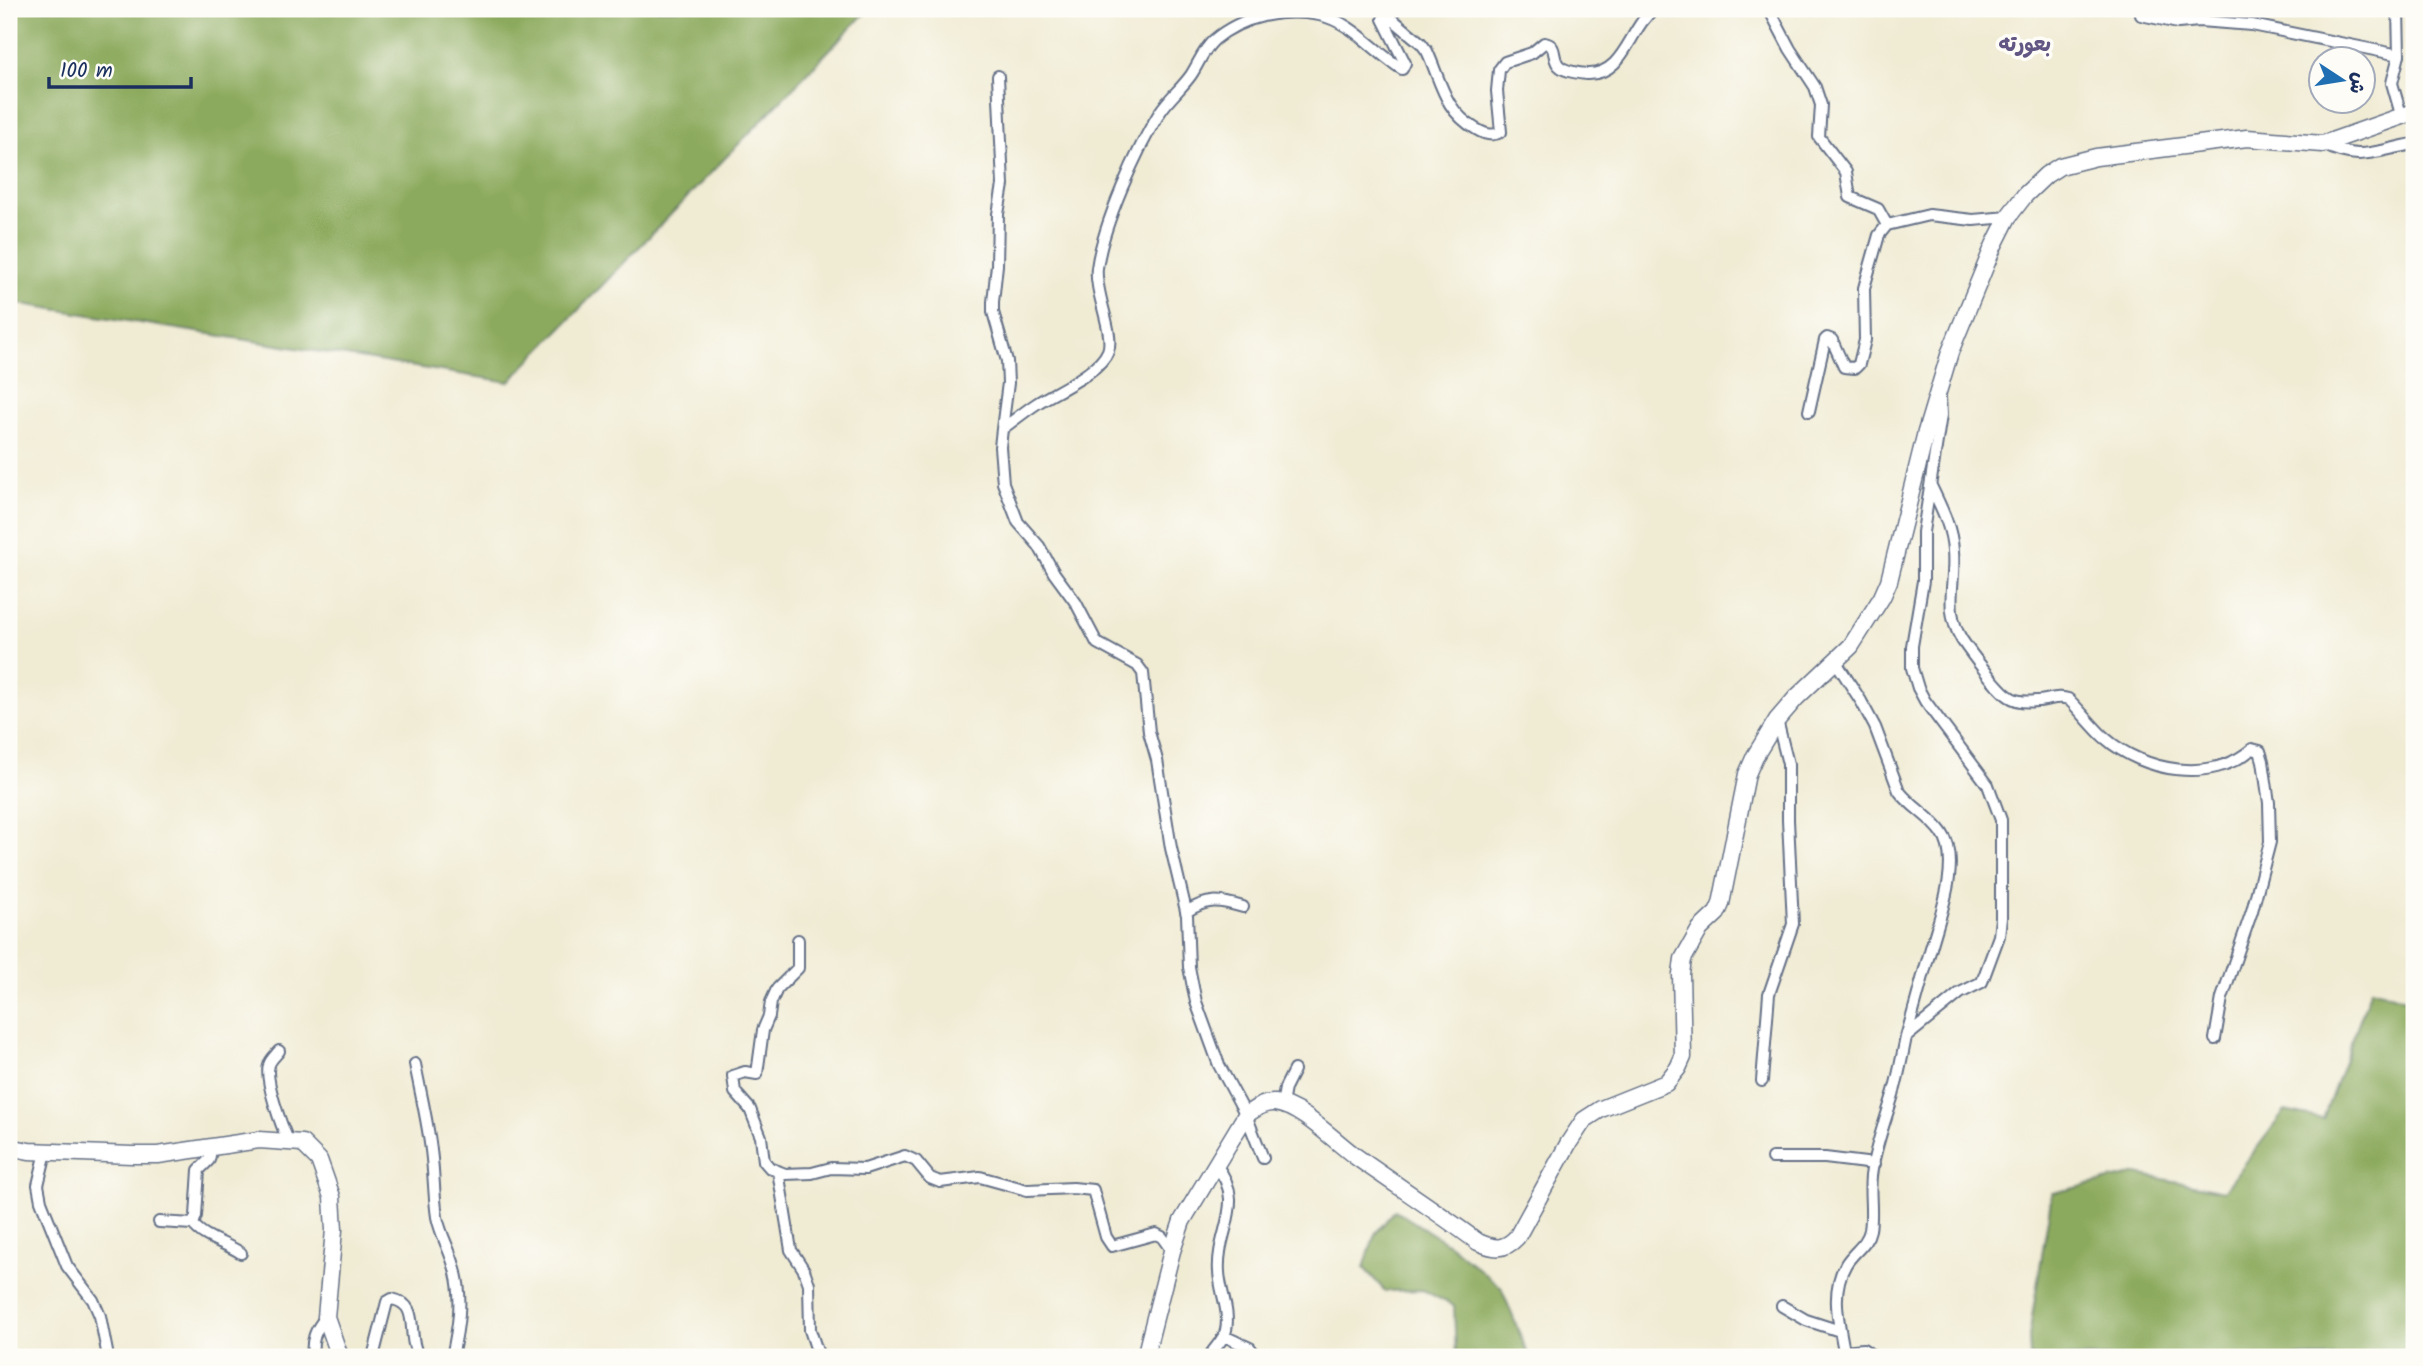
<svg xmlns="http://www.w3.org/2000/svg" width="2423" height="1366" font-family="Kalam,'Playpen Sans Arabic',sans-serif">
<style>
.forest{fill:#8caa5d;stroke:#546c5e;stroke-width:2}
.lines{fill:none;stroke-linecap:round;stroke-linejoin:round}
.street-casing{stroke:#667187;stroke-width:14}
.secondary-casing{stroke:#667187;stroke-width:19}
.street{stroke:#fff;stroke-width:10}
.secondary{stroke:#fff;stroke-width:16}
.labels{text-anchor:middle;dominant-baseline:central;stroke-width:7;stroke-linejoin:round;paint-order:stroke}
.quarter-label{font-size:21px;font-weight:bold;fill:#625784;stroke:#fdfcf7}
</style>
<rect width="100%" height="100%" fill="#fdfcf7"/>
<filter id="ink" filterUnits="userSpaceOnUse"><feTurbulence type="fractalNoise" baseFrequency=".0143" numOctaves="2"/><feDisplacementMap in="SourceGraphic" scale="14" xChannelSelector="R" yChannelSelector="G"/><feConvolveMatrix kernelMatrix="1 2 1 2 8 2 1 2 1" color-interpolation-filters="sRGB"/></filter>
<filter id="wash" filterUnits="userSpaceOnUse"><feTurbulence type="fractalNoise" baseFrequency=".00686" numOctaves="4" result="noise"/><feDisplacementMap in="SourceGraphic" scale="28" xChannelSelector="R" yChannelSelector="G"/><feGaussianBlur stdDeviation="1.57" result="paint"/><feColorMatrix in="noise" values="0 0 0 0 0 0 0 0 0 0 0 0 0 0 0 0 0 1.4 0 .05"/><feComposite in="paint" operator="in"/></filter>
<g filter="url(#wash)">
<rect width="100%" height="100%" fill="#f0ebd3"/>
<path class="forest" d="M 9,9 L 869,9 L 509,382 L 9,302 Z
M 2371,989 L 2414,1001 L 2414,1357 L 2030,1357 L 2029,1336 L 2052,1193 L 2137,1174 L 2224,1191 L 2285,1111 L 2323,1119 Z
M 1395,1210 L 1450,1245 L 1501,1287 L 1529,1357 L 1456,1357 L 1454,1306 L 1423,1290 L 1385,1291 L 1364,1268 L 1375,1234 Z"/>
</g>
<g filter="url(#ink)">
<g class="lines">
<defs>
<path id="street" d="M 1769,9 L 1790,49 L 1815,87 L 1821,105 L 1819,137 L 1846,172 L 1850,197 L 1878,209 L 1887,225
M 2398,9 L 2399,55 L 2392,83 L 2402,118
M 2141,15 L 2178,23 L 2199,21 L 2252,25 L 2399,55
M 998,76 L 1003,185 L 998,214 L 997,265 L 993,302 L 993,312 L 1007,361 L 1008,383 L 1002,429
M 2323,144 C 2359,163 2377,150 2414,144
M 1809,411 L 1825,340 L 1827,338 L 1832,340 L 1844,367 L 1855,368 L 1859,364 L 1865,340 L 1864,288 L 1879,235 L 1887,225 L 1929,215 L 1973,220 L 2008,217
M 1931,486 C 1941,507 1952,528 1953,551 C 1956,584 1943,609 1962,640 C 1970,652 1999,691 2010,697 C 2017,702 2028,702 2036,701 C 2047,701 2058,695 2068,699 C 2074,703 2095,730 2105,738 C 2144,772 2211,784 2252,749 L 2260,751 L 2263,761 L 2269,803 L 2270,842 L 2252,911 L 2222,998 L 2215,1039
M 1836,662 L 1861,701 L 1875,727 L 1899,791 C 1911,807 1931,817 1942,833 C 1962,861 1939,918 1931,948 C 1922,978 1915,1007 1906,1037
M 1186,912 C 1208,898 1219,900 1243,907
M 798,940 L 798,968 L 777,989 L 771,1002 L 769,1016 L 763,1030 L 757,1074 L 745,1072 L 733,1076 L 735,1092 L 750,1109 L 761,1137 L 764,1161 L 770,1168 L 785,1174 L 812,1173 L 831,1168 L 865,1169 L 905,1156 L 916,1161 L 930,1178 L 940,1182 L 980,1177 L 1027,1190 L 1073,1188 L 1093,1190 L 1106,1237 L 1112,1246 L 1156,1234 L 1162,1237 L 1172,1251
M 279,1051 C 276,1055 270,1060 269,1065 C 264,1079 282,1128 289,1142
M 415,1064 C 421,1095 429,1127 432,1159 C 434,1178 434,1197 437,1217 C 441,1237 452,1253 456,1273 C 463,1301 458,1329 452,1357
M 1762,1081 L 1769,994 L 1793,924 L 1788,820 L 1788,764 L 1777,720
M 1282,1105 L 1285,1088 L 1294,1070
M 46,1152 L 38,1185 L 41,1201 L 67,1266 L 93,1300 L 100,1316 L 108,1357
M 1263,1158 L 1246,1115 L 1219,1065 L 1196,1002 L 1189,967 L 1187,915 L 1171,848 L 1157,760 L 1149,732 L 1143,673 L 1137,665 L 1097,643 L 1076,603 L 1054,573 L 1039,546 L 1018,522 L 1003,483 L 1000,447 L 1002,429 C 1013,421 1024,412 1036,404 C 1056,391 1099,373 1108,351 C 1115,333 1094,292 1097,268 C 1103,224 1137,149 1160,112 C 1169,98 1182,88 1191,75 C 1199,63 1203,50 1214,40 C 1242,16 1283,8 1319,15 C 1353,22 1374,52 1402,69 L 1405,63 L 1383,19 L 1386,14 L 1421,43 L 1427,51 C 1441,81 1444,111 1476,129 C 1484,134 1492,137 1501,132 L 1497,91 L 1499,70 L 1505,62 L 1532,53 L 1544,43 C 1557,45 1552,54 1557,63 C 1562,72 1578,73 1587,74 C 1625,75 1629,28 1654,9
M 1772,1158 L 1825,1158 L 1874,1164
M 778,1171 L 791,1250 L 804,1270 L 809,1284 L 810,1330 L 819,1357
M 159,1222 L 193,1224 L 196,1216 L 199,1170 L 209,1160 L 211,1151 L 217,1147
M 193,1224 C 203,1238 226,1243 241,1253
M 1782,1306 L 1806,1320 L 1840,1331
M 1224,1336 L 1250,1348 L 1257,1357
M 1844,1351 L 1863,1349 L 1874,1357
M 1967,1356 L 1968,1357
M 313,1357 C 311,1340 315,1330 326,1317
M 373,1357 L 387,1302 L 392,1299 C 422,1305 405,1335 419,1357
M 1209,1357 C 1214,1348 1224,1340 1226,1330 C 1230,1310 1220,1292 1219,1272 C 1216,1230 1248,1203 1215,1164
M 1845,1357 C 1840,1326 1829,1293 1846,1264 C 1854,1251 1867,1245 1870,1230 C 1873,1212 1869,1194 1871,1176 C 1875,1144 1888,1115 1896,1084 C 1900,1068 1903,1052 1906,1037 L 1960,993 L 1982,982 L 1999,936 L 2001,918 L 2001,820 L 1988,785 L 1925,701 L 1918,688 L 1912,668 L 1912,646 L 1923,581 L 1923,532 L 1941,415 L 1940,397"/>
<path id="secondary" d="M 9,1147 L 29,1151 L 132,1155 L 158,1155 L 259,1140 L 302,1143 L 319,1160 L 332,1197 L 334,1230 L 326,1317 L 340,1357
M 1145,1357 L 1172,1251 L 1182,1221 L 1246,1115 C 1255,1109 1263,1102 1275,1103 C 1301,1106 1333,1140 1355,1156 C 1396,1185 1438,1212 1478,1242 C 1494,1249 1504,1251 1517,1237 L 1568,1144 L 1584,1120 L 1601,1109 L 1666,1083 L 1678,1068 L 1683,1057 L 1681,974 L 1683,959 L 1700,929 L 1717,913 L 1721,904 L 1747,774 L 1755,756 L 1777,720 L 1796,698 L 1851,646 L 1882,597 L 1889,581 L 1926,432 L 1950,352 L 1994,245 L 2008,217 L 2025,195 L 2046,175 L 2060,166 L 2096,157 L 2247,138 L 2323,144 L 2414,112"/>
</defs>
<use href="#street" class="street-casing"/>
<use href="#secondary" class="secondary-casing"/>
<use href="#street" class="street"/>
<use href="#secondary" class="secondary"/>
</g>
</g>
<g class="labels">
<g class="quarter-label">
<text x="2025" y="45">بعورته</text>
</g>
</g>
<rect width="2423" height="1366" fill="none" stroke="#fdfcf7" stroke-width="35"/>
<g transform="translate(2342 80) rotate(102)"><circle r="33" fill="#fdfcf7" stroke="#a3aaba" stroke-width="2"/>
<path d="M0-5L12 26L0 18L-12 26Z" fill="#1f6fb2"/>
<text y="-10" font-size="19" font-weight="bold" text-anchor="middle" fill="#1b2f5e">ش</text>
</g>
<path d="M49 77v10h142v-10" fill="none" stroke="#1b2f5e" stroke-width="3.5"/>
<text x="60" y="77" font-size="21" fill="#1b2f5e" stroke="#fdfcf7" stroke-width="5" paint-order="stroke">100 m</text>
</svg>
